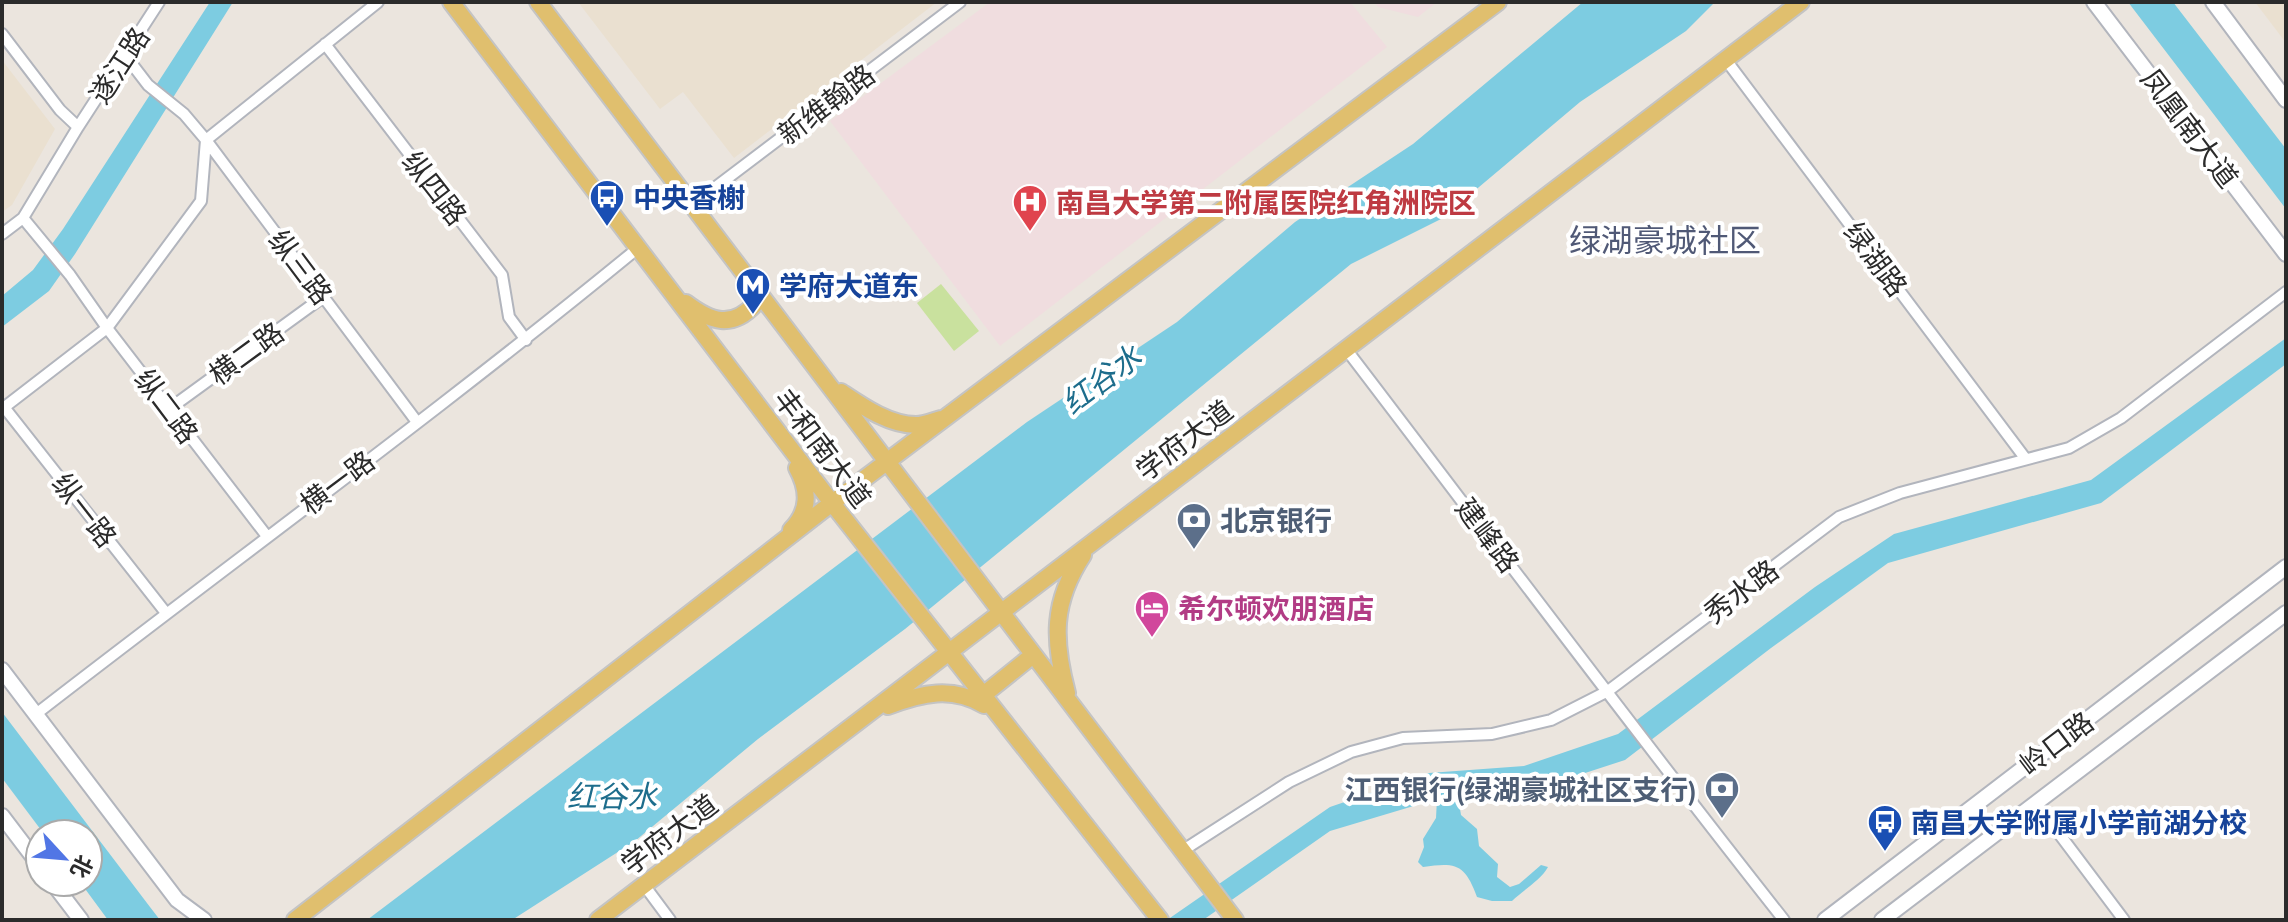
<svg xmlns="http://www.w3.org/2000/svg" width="2288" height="922" font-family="'PT Sans Narrow','Noto Sans SC',sans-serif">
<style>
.education{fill:#eae0d0}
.medical{fill:#f0dddf}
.pitch{fill:#c9e19e}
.water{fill:#7dcce1}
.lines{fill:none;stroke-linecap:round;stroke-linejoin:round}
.street-casing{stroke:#b2b5bd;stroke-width:14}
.secondary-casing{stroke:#b2b5bd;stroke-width:18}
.primary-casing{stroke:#c4c4c4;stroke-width:20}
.street{stroke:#fff;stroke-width:10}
.secondary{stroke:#fff;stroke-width:14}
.primary{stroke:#e0bf6e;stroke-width:16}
.labels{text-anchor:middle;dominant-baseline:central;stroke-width:8;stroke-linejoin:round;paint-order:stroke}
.street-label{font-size:28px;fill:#2b2b2b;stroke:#fff}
.transit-label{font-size:28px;font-weight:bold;fill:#164399;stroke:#fff;text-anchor:start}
.health-label{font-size:28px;font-weight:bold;fill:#be3a42;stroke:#fff;text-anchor:start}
.service-label{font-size:28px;font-weight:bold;fill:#4e5e75;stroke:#fff;text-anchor:start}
.hotel-label{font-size:28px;font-weight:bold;fill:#b23c85;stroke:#fff;text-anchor:start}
.water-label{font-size:30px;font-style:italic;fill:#1d6d8c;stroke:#fff}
.quarter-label{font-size:32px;fill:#505976;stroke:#fff}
</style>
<rect width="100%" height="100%" fill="#ebe5de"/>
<path class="education" d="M 578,2 L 937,2 L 734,158 L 683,92 L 660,109 Z
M 2255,2 L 2286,2 L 2286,43 Z
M 2,60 L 55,129 L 12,205 L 2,212 Z"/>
<path class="medical" d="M 990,2 L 1350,2 L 1387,47 L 1000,346 L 830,121 Z
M 1374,2 L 1437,2 L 1418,17 L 1378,7 Z"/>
<path class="pitch" d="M 941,284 L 979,331 L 954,351 L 917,303 Z"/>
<path class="water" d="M 210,2 L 233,2 L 75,254 L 49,291 L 2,327 L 2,296 L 33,270 L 63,229 Z
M 1583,2 L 1715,2 L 1686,31 L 1580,102 L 1441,219 L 1351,264 L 905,629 L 758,739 L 635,841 L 512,920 L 367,920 L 1027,422 L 1177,322 L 1295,222 L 1413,144 Z
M 2128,2 L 2173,2 L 2286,149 L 2286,209 Z
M 2286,338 L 2286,364 L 2101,503 L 1888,563 L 1771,648 L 1625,760 L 1539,788 L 1458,797 L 1461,815 L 1477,829 L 1479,846 L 1498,864 L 1497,877 L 1510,887 L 1519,884 L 1541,865 L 1548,867 C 1541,880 1523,890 1512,901 L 1492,901 L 1477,897 C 1465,864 1456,862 1423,867 L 1418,862 L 1424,847 L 1423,839 L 1436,818 L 1437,799 L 1330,831 L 1203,920 L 1167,920 L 1330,807 L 1429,773 L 1524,766 L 1618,734 L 1815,587 L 1894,534 L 2091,480 Z
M 2,712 L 150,907 L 160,920 L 108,920 L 80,882 L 88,882 L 88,834 L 44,834 L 2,778 Z"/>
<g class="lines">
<defs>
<path id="street" d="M 2,34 L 60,110 L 78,127
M 325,44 L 502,275 L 509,317 L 526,340
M 125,55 L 148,85 L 184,114 L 206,140 L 417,422
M 1726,60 L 2025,458
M 692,205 L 960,2
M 23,218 L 70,275 L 107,328 L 266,535
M 2,234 L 23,218 L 78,127 L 159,2
M 1346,349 C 1492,540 1635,732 1784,920
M 4,407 L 166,613
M 2,409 L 107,328 L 201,201 L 206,140 L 378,2
M 169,409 L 323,297
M 36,714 C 236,559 442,409 638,248
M 2036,803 L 2124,920
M 1182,851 L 1289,782 L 1351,752 L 1403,738 L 1492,734 L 1551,720 L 1608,691 L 1839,517 L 1900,493 L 2069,448 L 2121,418 L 2286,292
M 644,885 L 670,920"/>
<path id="secondary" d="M 2094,2 L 2286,254
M 2213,2 L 2286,100
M 2,670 L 177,900 L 204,920
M 2,816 L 40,866
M 52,882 L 81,920
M 1825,920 L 2286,567
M 1882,920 L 2286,613"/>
<path id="primary" d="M 451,2 L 832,503 L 1160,920
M 538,2 L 1235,920
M 686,303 C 711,322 732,329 755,304 L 750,288
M 841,392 C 862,406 889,425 916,425 C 924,425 933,421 941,419
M 791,530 C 810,511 809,490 797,468
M 1067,693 C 1053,640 1052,602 1083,555
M 982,696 L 1033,655
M 888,706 C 922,693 952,686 984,705
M 295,920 L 832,503 L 1498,2
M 598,920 L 1801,2"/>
</defs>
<use href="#street" class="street-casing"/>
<use href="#secondary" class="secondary-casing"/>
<use href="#primary" class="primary-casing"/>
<use href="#street" class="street"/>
<use href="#secondary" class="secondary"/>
<use href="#primary" class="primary"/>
</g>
<defs>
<symbol id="bus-pin" viewBox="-11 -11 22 30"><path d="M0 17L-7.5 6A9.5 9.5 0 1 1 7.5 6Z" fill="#1a4fb4" stroke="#fff"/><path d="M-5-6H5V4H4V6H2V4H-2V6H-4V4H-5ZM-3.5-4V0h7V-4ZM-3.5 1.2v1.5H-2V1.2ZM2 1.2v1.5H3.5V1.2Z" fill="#fff"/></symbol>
<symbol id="hospital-pin" viewBox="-11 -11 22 30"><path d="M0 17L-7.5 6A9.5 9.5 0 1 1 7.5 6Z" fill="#e0444e" stroke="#fff"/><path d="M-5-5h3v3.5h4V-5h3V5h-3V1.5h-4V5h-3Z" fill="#fff"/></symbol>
<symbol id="metro-pin" viewBox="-11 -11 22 30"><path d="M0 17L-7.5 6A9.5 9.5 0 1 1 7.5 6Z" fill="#1a4fb4" stroke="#fff"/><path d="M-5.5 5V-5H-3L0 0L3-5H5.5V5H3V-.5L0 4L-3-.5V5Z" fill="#fff"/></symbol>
<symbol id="bank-pin" viewBox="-11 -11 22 30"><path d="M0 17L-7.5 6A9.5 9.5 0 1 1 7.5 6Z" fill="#5c6f8a" stroke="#fff"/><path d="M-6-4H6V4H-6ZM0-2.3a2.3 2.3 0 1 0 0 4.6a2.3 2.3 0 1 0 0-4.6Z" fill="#fff"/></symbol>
<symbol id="hotel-pin" viewBox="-11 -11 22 30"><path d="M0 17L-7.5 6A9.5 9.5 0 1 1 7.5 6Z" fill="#d1479c" stroke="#fff"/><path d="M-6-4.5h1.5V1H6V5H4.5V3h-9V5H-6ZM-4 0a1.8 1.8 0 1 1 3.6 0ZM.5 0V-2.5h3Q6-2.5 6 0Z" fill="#fff"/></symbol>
</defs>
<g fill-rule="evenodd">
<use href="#bus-pin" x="587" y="177" width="40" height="54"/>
<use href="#hospital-pin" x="1010" y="182" width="40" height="54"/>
<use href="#metro-pin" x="733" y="265" width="40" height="54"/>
<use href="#bank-pin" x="1174" y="500" width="40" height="54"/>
<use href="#hotel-pin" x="1132" y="588" width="40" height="54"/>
<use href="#bank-pin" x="1702" y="769" width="40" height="54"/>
<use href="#bus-pin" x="1865" y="802" width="40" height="54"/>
</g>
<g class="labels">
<g class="street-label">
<text transform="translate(119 65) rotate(-57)">遂江路</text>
<text transform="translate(826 104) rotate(-37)">新维翰路</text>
<text transform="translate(2190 128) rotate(53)">凤凰南大道</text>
<text transform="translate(435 188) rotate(52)">纵四路</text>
<text transform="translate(1876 259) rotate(53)">绿湖路</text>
<text transform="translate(301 267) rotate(53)">纵三路</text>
<text transform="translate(246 353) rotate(-36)">横二路</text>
<text transform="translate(167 406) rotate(53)">纵二路</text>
<text transform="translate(1184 440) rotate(-37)">学府大道</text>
<text transform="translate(823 448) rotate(53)">丰和南大道</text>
<text transform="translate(337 482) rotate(-37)">横一路</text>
<text transform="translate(85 510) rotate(52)">纵一路</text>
<text transform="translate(1488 535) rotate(53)">建峰路</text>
<text transform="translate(1741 591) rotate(-37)">秀水路</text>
<text transform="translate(2056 743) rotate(-37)">岭口路</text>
<text transform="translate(669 834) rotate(-37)">学府大道</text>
</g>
<g class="transit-label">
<text x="633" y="197">中央香榭</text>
<text x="779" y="285">学府大道东</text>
<text x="1911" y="822">南昌大学附属小学前湖分校</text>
</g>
<g class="health-label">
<text x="1056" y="202">南昌大学第二附属医院红角洲院区</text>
</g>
<g class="service-label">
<text x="1220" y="520">北京银行</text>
<text x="1696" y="789" text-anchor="end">江西银行(绿湖豪城社区支行)</text>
</g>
<g class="hotel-label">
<text x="1178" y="608">希尔顿欢朋酒店</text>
</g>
<g class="water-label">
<text transform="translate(1101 379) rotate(-37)">红谷水</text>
<text x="612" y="795">红谷水</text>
</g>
<g class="quarter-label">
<text x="1665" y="240">绿湖豪城社区</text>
</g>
</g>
<rect width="2288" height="922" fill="none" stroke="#2b2b2b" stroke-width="8"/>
<g transform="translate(64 858) rotate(116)"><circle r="38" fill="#ffffff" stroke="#aaaaaa" stroke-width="2"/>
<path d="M0-6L14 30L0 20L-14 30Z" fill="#5176e5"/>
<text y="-12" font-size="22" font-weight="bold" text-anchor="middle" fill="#2b2b2b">北</text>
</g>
</svg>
